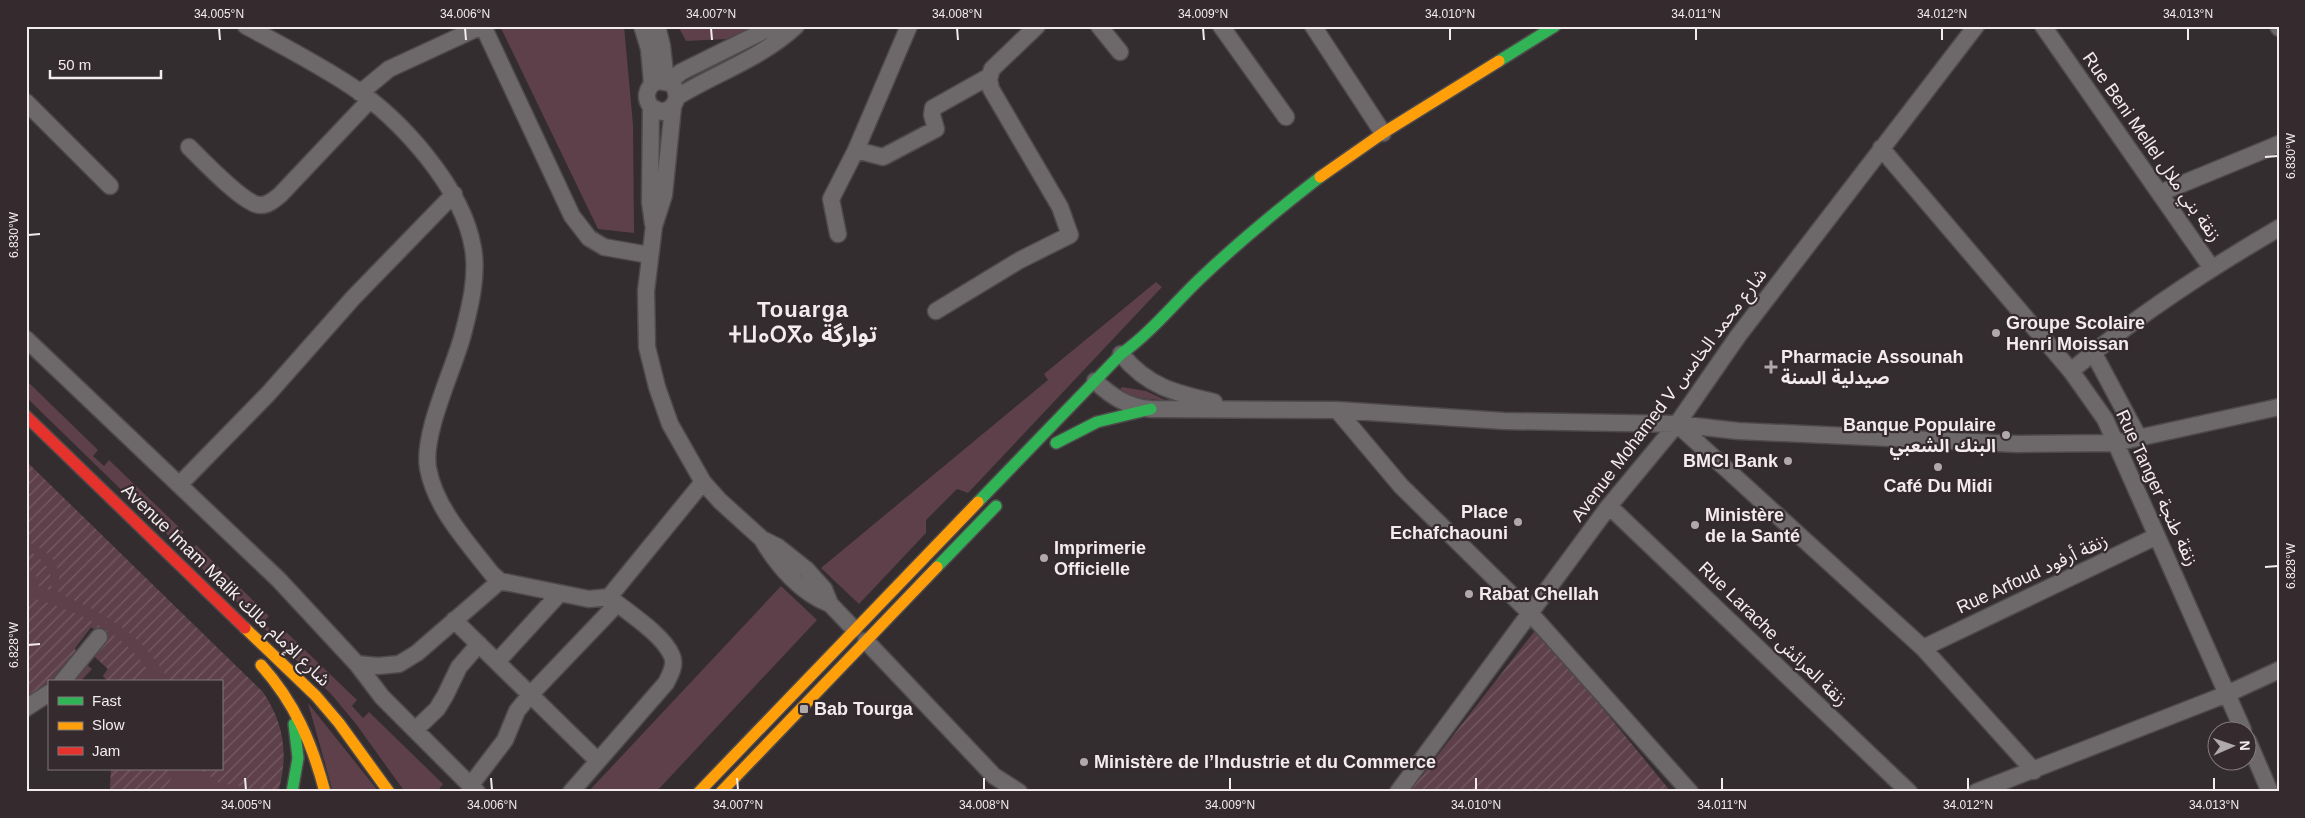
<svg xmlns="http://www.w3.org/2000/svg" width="2305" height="818" font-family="Helvetica,'Noto Sans Arabic','Noto Sans Tifinagh',sans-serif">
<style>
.green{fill:#5e404a}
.garden{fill:url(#garden-furrows)}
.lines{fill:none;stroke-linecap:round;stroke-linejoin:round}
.street-casing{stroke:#4e494b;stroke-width:19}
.fast-casing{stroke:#4e494b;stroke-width:14}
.slow-casing{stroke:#4e494b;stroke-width:14}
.jam-casing{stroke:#4e494b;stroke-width:14}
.street{stroke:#6d686a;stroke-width:16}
.fast{stroke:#30b455;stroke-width:11}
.slow{stroke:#ff9f0a;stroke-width:11}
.jam{stroke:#e5322d;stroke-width:11}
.ticks{fill:none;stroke:#f3ecee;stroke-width:2}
.poi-dot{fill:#b0a9ab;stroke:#352b2e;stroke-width:2}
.labels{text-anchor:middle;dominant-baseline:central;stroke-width:4.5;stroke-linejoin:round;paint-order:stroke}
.street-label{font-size:18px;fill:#f3ecee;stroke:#352b2e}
.poi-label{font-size:18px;font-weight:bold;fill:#f3ecee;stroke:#352b2e;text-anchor:start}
.district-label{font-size:22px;font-weight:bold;letter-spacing:1px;fill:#f3ecee;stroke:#352b2e}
.neatline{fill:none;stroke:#f3ecee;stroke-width:2}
.ticks-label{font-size:12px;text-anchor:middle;fill:#f3ecee}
</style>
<defs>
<pattern id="garden-furrows" width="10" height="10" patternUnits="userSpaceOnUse" patternTransform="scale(1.25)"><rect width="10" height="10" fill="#5e404a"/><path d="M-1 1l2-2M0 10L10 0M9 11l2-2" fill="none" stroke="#765c64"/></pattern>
</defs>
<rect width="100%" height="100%" fill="#332d2f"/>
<path class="green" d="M 500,26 L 624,26 L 633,125 L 634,233 L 598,229 Z
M 678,26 L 757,26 L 726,39 L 686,41 Z
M 1156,282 L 1162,287 L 968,493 L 957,489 L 926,520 L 926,533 L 859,604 L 821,568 L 1048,380 L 1044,374 Z
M 26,380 L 98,450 L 93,456 L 104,466 L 109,460 L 184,532 L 178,538 L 190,550 L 196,545 L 269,616 L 263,622 L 276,635 L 283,629 L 357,700 L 352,706 L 363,718 L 369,712 L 443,784 L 437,792 L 405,792 L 356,724 L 332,695 L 26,397 Z
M 1122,387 L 1146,391 L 1167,401 L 1123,396 L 1119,391 Z
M 26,500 L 214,682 L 109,682 L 103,676 L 108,669 L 94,656 L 107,639 L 91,627 L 75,648 L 76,657 L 52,682 L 49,682 L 49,684 L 26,700 Z
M 781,586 L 817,620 L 656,792 L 588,792 Z
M 87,665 L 92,669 L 80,682 L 73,682 Z
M 308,703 L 379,792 L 333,792 Z
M 111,769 L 221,769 L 257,792 L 110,792 Z"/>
<path class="garden" d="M 26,461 L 263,692 C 284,723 289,756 278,792 L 257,792 L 245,787 L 219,783 L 200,769 L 221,769 L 221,682 L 170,682 C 141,633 109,615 58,593 C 63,564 53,553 26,541 Z
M 26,549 C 43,559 54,569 51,590 L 39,587 L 36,575 L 26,567 Z
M 26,596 C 76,611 120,628 150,673 L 142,682 L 109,682 L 103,676 L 108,669 L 94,656 L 107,639 L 91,627 L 75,648 L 76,657 L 52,682 L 49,682 L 48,685 L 26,700 Z
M 1537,628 L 1671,792 L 1409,792 Z
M 111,769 L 174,769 L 166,792 L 110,792 Z"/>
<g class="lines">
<defs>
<path id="street" d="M 246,26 C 281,45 318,64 351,86 C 401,119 463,188 473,248 C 478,276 470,307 463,334 C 454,369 422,433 428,468 C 435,508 468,543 492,574 L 500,581
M 483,26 L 572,216 L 589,238 L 604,247 L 649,255
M 642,26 L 649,49 L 652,83
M 657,26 L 662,46 L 666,81
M 909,26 L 856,150 L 883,157 L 936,129 L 932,115 L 933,108 L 990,76
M 1099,26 L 1120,52
M 1221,26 L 1286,117
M 1313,26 L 1383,133
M 2043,26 L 2211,267
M 2278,26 L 2279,28
M 669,82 L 681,72 L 774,26
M 360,93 L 389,69 L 482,26
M 677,97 C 716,73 762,58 796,26
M 26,102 L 110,186
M 651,107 L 662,112 C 677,108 681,94 671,83 L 657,81 C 646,87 644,98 651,107 L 650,202 L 653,224
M 673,107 L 664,195 L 654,226 L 646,291 L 647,347 L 657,387 L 670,424 L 703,482 L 720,501 L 762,539 L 778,547 L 807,570 L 824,589 L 830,604 L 854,629
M 189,147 C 202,160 243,203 259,205 C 267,206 274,200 280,195 L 369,101
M 1881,148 L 2071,371 L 2105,419 L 2243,730
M 2160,193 L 2279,144
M 838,234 L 831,199 L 856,150
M 936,311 L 1020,260 L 1070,235 L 1060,207 L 991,89 L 989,79 L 992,69 L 1037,26
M 26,339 L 279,580 L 357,664 L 382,697 L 477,792
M 2093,352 L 2139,438
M 1121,354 C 1148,387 1175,393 1214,402
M 2071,371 C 2136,316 2205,271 2279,228
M 1095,381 C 1112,397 1128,407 1151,409 L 1337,410 L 1504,421 L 1677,424 L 1738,431 L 2017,444 L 2115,443 L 2279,407
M 1337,410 L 1401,486 L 1531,614 L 1690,792
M 1677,424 L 1923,648 L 2034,771
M 179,485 L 268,394 L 353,298 L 454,194
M 1609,506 L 1909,792
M 763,541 C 778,566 801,593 830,604
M 454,620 L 598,761
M 866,641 L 994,776 L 1019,792
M 1923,648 L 2157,536
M 497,662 L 559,594
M 357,664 L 378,666 L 399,664 L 417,653 L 500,581 L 589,599 L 609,597 L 703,482
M 62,682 L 99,637
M 26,708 L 49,693
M 415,730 L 437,709 L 445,696 L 459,667 L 479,644
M 2248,741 L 2270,792
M 470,786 L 505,740 L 517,711 L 530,695 L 617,604
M 571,792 L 666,683 C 670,675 676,665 672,656 C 663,634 627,612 609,597
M 1398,792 L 1609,506 L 1677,424 L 1738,336 L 1976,26
M 1976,792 L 2227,694 L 2279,670"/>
<path id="fast" d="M 1499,61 L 1555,26
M 1056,443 L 1097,422 L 1151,409
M 978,502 L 1121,354 C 1152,332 1176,301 1204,275 C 1241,240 1280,208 1320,177
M 937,567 L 996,506
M 292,792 L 298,758 L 294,724"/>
<path id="slow" d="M 1320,177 L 1383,133 L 1499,61
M 245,628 L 316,696 L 339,723 L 389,792
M 261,665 C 295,703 312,743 325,792
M 699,792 L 978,502
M 721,792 L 937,567"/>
<path id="jam" d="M 26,416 L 245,628"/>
</defs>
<use href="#street" class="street-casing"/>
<use href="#fast" class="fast-casing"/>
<use href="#slow" class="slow-casing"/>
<use href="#jam" class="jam-casing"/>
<use href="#street" class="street"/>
<use href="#fast" class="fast"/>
<use href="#slow" class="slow"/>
<use href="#jam" class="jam"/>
</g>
<path class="ticks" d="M 219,28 L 220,40M 465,28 L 466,40M 711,28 L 712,40M 957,28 L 958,40M 1203,28 L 1204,40M 1450,28 L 1450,40M 1696,28 L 1696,40M 1942,28 L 1942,40M 2188,28 L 2188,40M 2265,157 L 2278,156M 28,235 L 40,234M 2265,567 L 2278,566M 28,645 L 40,644M 245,778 L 246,790M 491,778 L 492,790M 737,778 L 738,790M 984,778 L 984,790M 1230,778 L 1230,790M 1476,778 L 1476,790M 1722,778 L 1722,790M 1968,778 L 1968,790M 2214,778 L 2214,790"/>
<g class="poi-dot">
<circle cx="1996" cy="333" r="5"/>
<path d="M1768.5 359.5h5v5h5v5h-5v5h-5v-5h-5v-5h5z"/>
<circle cx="2006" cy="435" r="5"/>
<circle cx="1788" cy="461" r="5"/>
<circle cx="1938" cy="467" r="5"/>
<circle cx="1518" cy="522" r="5"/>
<circle cx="1695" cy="525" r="5"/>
<circle cx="1044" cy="558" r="5"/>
<circle cx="1469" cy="594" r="5"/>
<rect x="799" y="704" width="10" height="10" rx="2.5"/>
<circle cx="1084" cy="762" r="5"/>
</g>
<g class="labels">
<g class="street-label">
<text transform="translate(2152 147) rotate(55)">Rue Beni Mellel زنقة بني ملال</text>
<text transform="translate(1669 395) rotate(-53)">Avenue Mohamed V شارع محمد الخامس</text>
<text transform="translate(2157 488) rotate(65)">Rue Tanger زنقة طنجة</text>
<text transform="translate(2032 574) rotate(-25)">Rue Arfoud زنقة أرفود</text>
<text transform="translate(226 585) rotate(44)">Avenue Imam Malik شارع الإمام مالك</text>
<text transform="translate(1773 634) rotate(44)">Rue Larache زنقة العرائش</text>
</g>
<g class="poi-label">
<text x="2006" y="323">Groupe Scolaire<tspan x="2006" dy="21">Henri Moissan</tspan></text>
<text x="1781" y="357">Pharmacie Assounah<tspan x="1781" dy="21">صيدلية السنة</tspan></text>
<text x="1996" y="425" text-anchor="end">Banque Populaire<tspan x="1996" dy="21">البنك الشعبي</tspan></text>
<text x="1778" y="461" text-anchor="end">BMCI Bank</text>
<text x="1938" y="486" text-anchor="middle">Café Du Midi</text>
<text x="1508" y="512" text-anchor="end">Place<tspan x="1508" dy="21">Echafchaouni</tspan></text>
<text x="1705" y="515">Ministère<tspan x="1705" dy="21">de la Santé</tspan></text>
<text x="1054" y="548">Imprimerie<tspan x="1054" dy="21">Officielle</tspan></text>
<text x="1479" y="594">Rabat Chellah</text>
<text x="814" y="709">Bab Tourga</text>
<text x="1094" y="762">Ministère de l’Industrie et du Commerce</text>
</g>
<g class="district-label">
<text x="803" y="309">Touarga<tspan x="803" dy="25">ⵜⵡⴰⵔⴳⴰ توارگة</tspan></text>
</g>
</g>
<rect width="2305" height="818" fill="none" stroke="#352b2e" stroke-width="55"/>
<rect x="48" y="680" width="175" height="90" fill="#352b2e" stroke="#81787b"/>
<rect x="58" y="697" width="25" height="8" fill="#30b455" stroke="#81787b"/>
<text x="92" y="706" font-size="15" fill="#f3ecee">Fast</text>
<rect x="58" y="722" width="25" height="8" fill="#ff9f0a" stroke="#81787b"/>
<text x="92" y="730" font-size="15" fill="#f3ecee">Slow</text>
<rect x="58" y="747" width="25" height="8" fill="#e5322d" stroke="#81787b"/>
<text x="92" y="756" font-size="15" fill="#f3ecee">Jam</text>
<g transform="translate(2232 746) rotate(88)"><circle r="24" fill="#352b2e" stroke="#81787b"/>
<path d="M0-4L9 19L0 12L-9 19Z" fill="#b0a9ab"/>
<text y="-8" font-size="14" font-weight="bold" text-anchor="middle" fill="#f3ecee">N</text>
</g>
<path d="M50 70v8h111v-8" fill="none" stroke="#f3ecee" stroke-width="2.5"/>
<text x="58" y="70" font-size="15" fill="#f3ecee" stroke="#352b2e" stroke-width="4" paint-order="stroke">50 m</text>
<rect x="28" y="28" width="2250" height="762" class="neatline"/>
<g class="ticks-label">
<text x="219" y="18">34.005°N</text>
<text x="465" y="18">34.006°N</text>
<text x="711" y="18">34.007°N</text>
<text x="957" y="18">34.008°N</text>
<text x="1203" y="18">34.009°N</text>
<text x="1450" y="18">34.010°N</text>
<text x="1696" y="18">34.011°N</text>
<text x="1942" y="18">34.012°N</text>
<text x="2188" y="18">34.013°N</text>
<text transform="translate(2291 156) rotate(-90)" y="4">6.830°W</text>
<text transform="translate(14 235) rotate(-90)" y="4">6.830°W</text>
<text transform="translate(2291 566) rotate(-90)" y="4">6.828°W</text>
<text transform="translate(14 645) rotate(-90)" y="4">6.828°W</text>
<text x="246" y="809">34.005°N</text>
<text x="492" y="809">34.006°N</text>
<text x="738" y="809">34.007°N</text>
<text x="984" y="809">34.008°N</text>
<text x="1230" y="809">34.009°N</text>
<text x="1476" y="809">34.010°N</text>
<text x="1722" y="809">34.011°N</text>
<text x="1968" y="809">34.012°N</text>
<text x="2214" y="809">34.013°N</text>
</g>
</svg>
